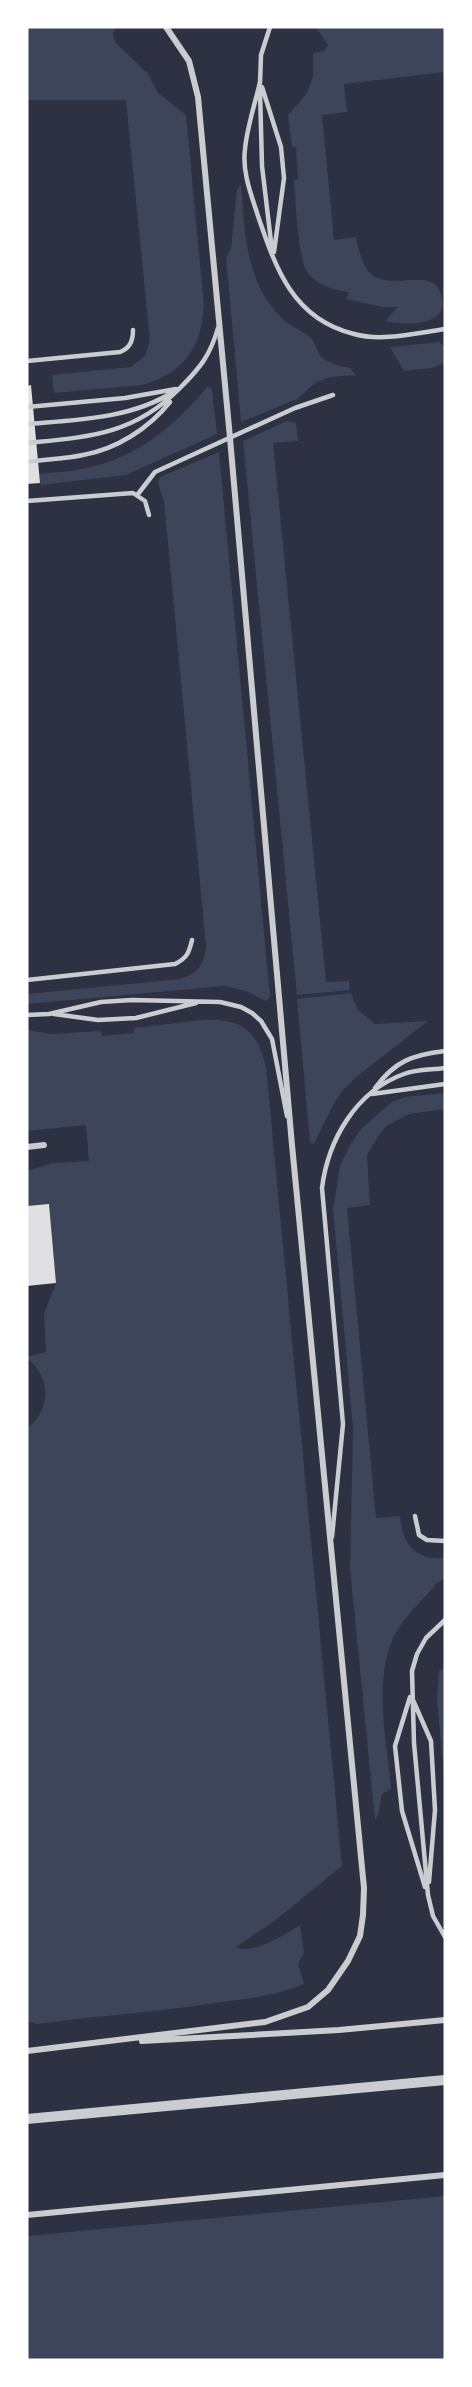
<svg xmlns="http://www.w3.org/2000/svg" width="472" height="2387" font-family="'Exo 2',sans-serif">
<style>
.green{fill:#3c4559}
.building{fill:#e0e0e3}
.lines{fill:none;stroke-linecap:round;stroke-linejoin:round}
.service{stroke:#caccd0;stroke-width:4.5}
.minor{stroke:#caccd0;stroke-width:6}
.tertiary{stroke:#caccd0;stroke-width:10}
</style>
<rect width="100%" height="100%" fill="#2d3142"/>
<path class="green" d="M 27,27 L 116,27 L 113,35 L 115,42 L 148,74 L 158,93 L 186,115 L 204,306 C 201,348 184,373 142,385 L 54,393 L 52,375 L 131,367 L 145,356 L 150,341 L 126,100 L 27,100 Z
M 316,27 L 445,27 L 445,72 L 344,84 L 347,112 L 322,115 L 334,240 L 356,237 C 364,275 371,284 411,280 C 418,280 427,279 433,283 C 438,286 441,293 442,298 C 448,328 402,325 385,321 L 398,307 L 382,307 L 346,299 L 349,292 C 335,291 317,285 308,273 C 297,258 296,200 294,180 L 298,179 L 296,147 L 292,147 L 288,115 L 307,93 L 313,77 L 313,53 L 324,51 L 328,45 Z
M 241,185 C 245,232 245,279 279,315 C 288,326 306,332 312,339 C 315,343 316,348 318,352 C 325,364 338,365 350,368 L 356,375 L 331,377 L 316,382 L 297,399 L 241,422 L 226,257 L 231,249 L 237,189 Z
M 439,342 L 445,347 L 445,363 L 432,368 L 404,371 L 390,347 Z
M 208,386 L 212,389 L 217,434 L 126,475 L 41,485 L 39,474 C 58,472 77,471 95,466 C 142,454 177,423 208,386 Z
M 287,421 L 296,423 L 298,441 L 273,443 L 326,982 L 349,981 L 350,990 L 297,995 L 243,441 Z
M 219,452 L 270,997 L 266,1001 L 246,991 L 224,986 L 27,1004 L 27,994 L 181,979 C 198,973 204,964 206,947 L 164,501 L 158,483 L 160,477 Z
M 351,993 L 358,1010 L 375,1024 L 428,1021 L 355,1078 L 344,1089 L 334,1103 L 314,1144 L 310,1142 L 297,999 Z
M 202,1020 C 240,1018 257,1029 266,1067 L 342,1866 L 277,1919 L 236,1947 C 250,1956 287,1934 300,1925 L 304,1953 L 298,1964 L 304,1984 C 276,1996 246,1999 215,2003 C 156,2012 96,2016 37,2024 L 27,2021 L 27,1428 C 45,1416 51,1390 39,1372 C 36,1366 30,1361 27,1357 L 46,1352 L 44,1314 L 56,1283 L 49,1205 L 27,1206 L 27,1171 L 53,1163 L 89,1161 L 86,1125 L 27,1131 L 27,1030 L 51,1034 L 101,1031 L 102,1036 L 134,1033 L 134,1028 Z
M 445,1093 L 445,1109 L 409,1114 L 386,1126 L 379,1135 L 367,1155 L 370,1205 L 347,1208 L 376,1518 L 400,1516 C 403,1545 415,1560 445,1558 L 445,1578 L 437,1583 C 425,1598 408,1613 398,1629 C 371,1674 387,1739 391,1789 L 382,1794 L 378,1815 L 375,1820 L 350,1569 L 353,1428 L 333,1209 L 340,1166 L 351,1143 L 363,1127 L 392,1102 L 405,1097 Z
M 445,1666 L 445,1785 L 437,1700 L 439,1671 Z
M 445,2196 L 445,2360 L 27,2360 L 27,2236 Z"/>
<path class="building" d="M 31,385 L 40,483 L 27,484 L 27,386 Z
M 49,1204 L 56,1283 L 27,1286 L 27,1206 Z"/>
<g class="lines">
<path class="service" d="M 260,82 C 255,104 247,127 245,149 C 242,172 251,194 258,216 C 276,269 293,319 354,334 C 382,342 416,333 445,329
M 260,83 L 261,55 L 270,27
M 262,87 L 281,147 L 284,178 L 274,252
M 260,91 L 262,166 L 272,250
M 27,361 L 120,352 C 130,348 133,341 133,330
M 27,407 L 125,398 L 176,389
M 27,424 C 76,420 130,419 173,392
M 27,443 C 88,437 133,435 179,389 C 200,368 210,356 218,328
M 27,462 C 45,459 65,459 83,455 C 117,449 149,428 170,402
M 138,494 L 155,472 L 295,408 L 333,395
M 27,501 L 133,493 L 145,501 L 149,515
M 27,980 L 175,964 C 187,958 189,953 192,940
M 54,1014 L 98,1020 L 136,1018 L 196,1003
M 27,1015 L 49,1014 L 101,1002 L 132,1000 L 220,1002 L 241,1007 L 252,1013 L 261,1021 L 272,1039 L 287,1116
M 375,1088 C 395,1061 412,1055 445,1051
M 372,1094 L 445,1084
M 415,1516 L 419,1535 L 427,1540 L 445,1541
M 332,1537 L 343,1424 L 322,1188 C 328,1140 356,1091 404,1074 C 417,1069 432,1070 445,1068
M 410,1697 L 395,1746 L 402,1811 L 425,1887
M 413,1700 L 431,1741 L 435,1810 L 429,1882
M 428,1895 L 414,1743 L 412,1671 L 417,1654 L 426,1638 L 445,1620
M 428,1895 L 433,1916 L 445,1937"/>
<path class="minor" d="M 27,1147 L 44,1145
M 142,2041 L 339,2030 L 445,2020
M 27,2051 L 265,2022 L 308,2007 L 328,1990 L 348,1961 L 360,1936 L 363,1915 L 364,1888 L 292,1145 L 230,438 L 198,97 L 189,61 L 166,27
M 27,2215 L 445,2175"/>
<path class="tertiary" d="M 27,2119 L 445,2080"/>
</g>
<rect width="472" height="2387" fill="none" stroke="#ffffff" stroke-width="57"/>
</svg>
